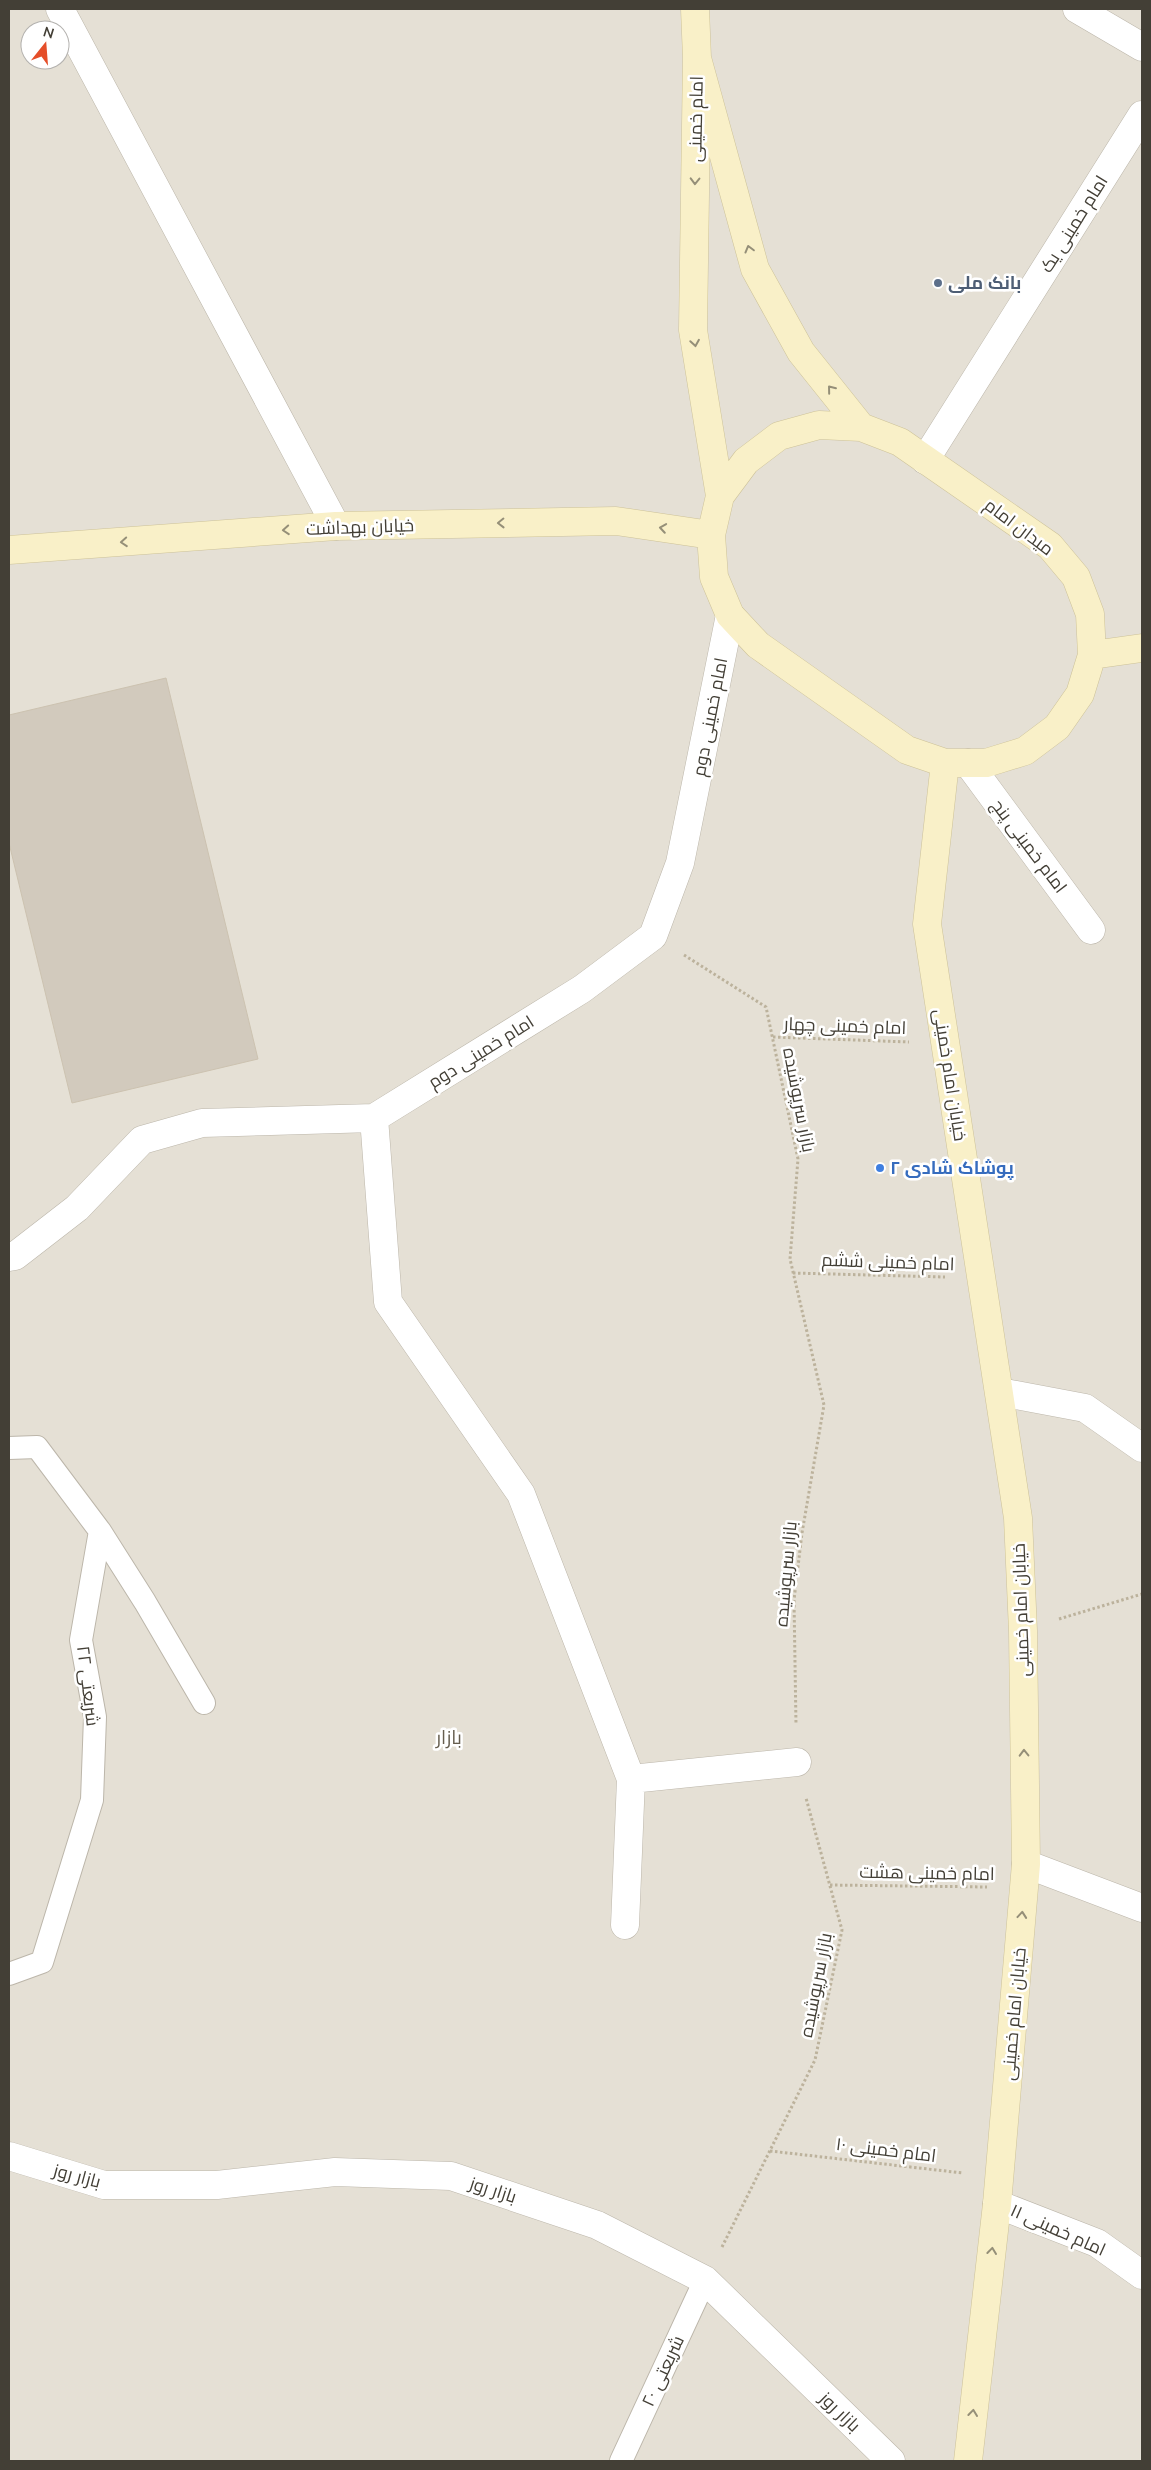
<svg xmlns="http://www.w3.org/2000/svg" width="1151" height="2470" font-family="'Nunito Sans',Cairo,sans-serif">
<style>
.residential{fill:#e5e0d5;fill-rule:evenodd}
.building{fill:#d2cabd;stroke:#ccc2b0}
.lines{fill:none;stroke-linecap:round;stroke-linejoin:round}
.service-casing{stroke:#bcb6aa;stroke-width:24}
.pedestrian-casing{stroke:#bcb6aa;stroke-width:29}
.minor-casing{stroke:#bcb6aa;stroke-width:29}
.secondary-casing{stroke:#cdc299;stroke-width:29}
.path{stroke:#bcb29c;stroke-width:3;stroke-dasharray:2.5 2.5;stroke-linecap:butt}
.service{stroke:#fff;stroke-width:22}
.pedestrian{stroke:#fff;stroke-width:28}
.minor{stroke:#fff;stroke-width:28}
.secondary{stroke:#f9f0c8;stroke-width:28}
.oneway{stroke:#958f78}
.service-dot{fill:#5c6f8a;stroke:#fff;stroke-width:2}
.shop-dot{fill:#3f7fe0;stroke:#fff;stroke-width:2}
.labels{text-anchor:middle;dominant-baseline:central;stroke-width:5;stroke-linejoin:round;paint-order:stroke}
.street-label{font-size:18px;fill:#433f36;stroke:#fff}
.service-label{font-size:18px;font-weight:bold;fill:#4e5e75;stroke:#fff;text-anchor:start}
.shop-label{font-size:18px;font-weight:bold;fill:#366cbe;stroke:#fff;text-anchor:start}
.neighbourhood-label{font-size:19px;fill:#655d4e;stroke:#fff}
</style>
<rect width="100%" height="100%" fill="#f1eee6"/>
<path class="residential" d="M 9,9 L 1142,9 L 1142,2461 L 9,2461 ZM 30,30 L 60,30 L 60,60 L 30,60 Z"/>
<path class="building" d="M 166,678 L 258,1059 L 72,1103 L 9,843 L 9,715 Z"/>
<g class="lines">
<defs>
<path id="service" d="M 9,1448 L 37,1447 L 100,1531 L 81,1640 L 95,1717 L 92,1800 L 42,1962 L 9,1974
M 100,1531 L 145,1602 L 204,1703
M 621,2461 L 705,2280"/>
<path id="pedestrian" d="M 9,2156 L 104,2185 L 217,2185 L 335,2172 L 451,2176 L 597,2225 L 705,2280 L 891,2461"/>
<path id="minor" d="M 60,9 L 336,526
M 1077,9 L 1142,47
M 925,460 L 1142,115
M 968,763 L 1091,930
M 374,1118 L 388,1302 L 521,1494 L 631,1779 L 625,1925
M 9,1257 L 15,1256 L 77,1208 L 142,1140 L 202,1123 L 374,1118 L 582,989 L 653,936 L 680,863 L 730,615
M 1000,1392 L 1085,1408 L 1142,1448
M 631,1779 L 797,1762
M 1026,1864 L 1142,1908
M 997,2204 L 1097,2243 L 1142,2275"/>
<path id="secondary" d="M 695,9 L 697,58
M 819,425 L 861,427 L 900,442 L 1050,546 L 1076,577 L 1090,614 L 1092,655 L 1080,694 L 1057,727 L 1025,751 L 986,763 L 945,763 L 907,750 L 758,645 L 730,615 L 714,577 L 711,535 L 720,496 L 746,461 L 779,436 Z
M 720,496 L 693,330 L 697,58 L 755,269 L 801,352 L 861,427
M 9,550 L 336,526 L 616,521 L 711,535
M 1092,655 L 1142,648
M 945,763 L 927,924 L 1018,1518 L 1023,1631 L 1026,1864 L 997,2204 L 968,2461"/>
</defs>
<use href="#service" class="service-casing"/>
<use href="#pedestrian" class="pedestrian-casing"/>
<use href="#minor" class="minor-casing"/>
<use href="#secondary" class="secondary-casing"/>
<path class="path" d="M 684,955 L 766,1007 L 798,1159 L 790,1259 L 824,1405 L 802,1533 L 794,1600 L 796,1725
M 773,1037 L 909,1042
M 793,1273 L 945,1277
M 1059,1619 L 1142,1594
M 830,1885 L 987,1887
M 770,2151 L 963,2173
M 722,2247 L 815,2060 L 842,1930 L 806,1798"/>
<use href="#service" class="service"/>
<use href="#pedestrian" class="pedestrian"/>
<use href="#minor" class="minor"/>
<use href="#secondary" class="secondary"/>
</g>
<defs><path id="oneway-chevron" d="M-2-3.5L2.5 0L-2 3.5" fill="none" stroke-width="1.6" stroke-linecap="round" stroke-linejoin="round" transform="scale(1.25)"/></defs>
<g class="oneway">
<use href="#oneway-chevron" transform="translate(695 181) rotate(91)"/>
<use href="#oneway-chevron" transform="translate(749 249) rotate(-105)"/>
<use href="#oneway-chevron" transform="translate(695 343) rotate(81)"/>
<use href="#oneway-chevron" transform="translate(831 389) rotate(-129)"/>
<use href="#oneway-chevron" transform="translate(501 523) rotate(179)"/>
<use href="#oneway-chevron" transform="translate(663 528) rotate(-171)"/>
<use href="#oneway-chevron" transform="translate(286 530) rotate(176)"/>
<use href="#oneway-chevron" transform="translate(124 542) rotate(176)"/>
<use href="#oneway-chevron" transform="translate(1024 1753) rotate(-91)"/>
<use href="#oneway-chevron" transform="translate(1022 1915) rotate(-85)"/>
<use href="#oneway-chevron" transform="translate(992 2251) rotate(-83)"/>
<use href="#oneway-chevron" transform="translate(973 2413) rotate(-83)"/>
</g>
<circle class="service-dot" cx="938" cy="283" r="5"/>
<circle class="shop-dot" cx="880" cy="1168" r="5"/>
<g class="labels">
<g class="street-label">
<text transform="translate(696 119) rotate(-89)">امام خمینی</text>
<text transform="translate(1074 224) rotate(-58)">امام خمینی یک</text>
<text transform="translate(360 527) rotate(-2)">خیابان بهداشت</text>
<text transform="translate(1019 527) rotate(37)">میدان امام</text>
<text transform="translate(710 717) rotate(-79)">امام خمینی دوم</text>
<text transform="translate(1029 846) rotate(53)">امام خمینی پنج</text>
<text transform="translate(845 1026) rotate(2)">امام خمینی چهار</text>
<text transform="translate(481 1052) rotate(-32)">امام خمینی دوم</text>
<text transform="translate(950 1075) rotate(81)">خیابان امام خمینی</text>
<text transform="translate(799 1100) rotate(79)">بازار سرپوشیده</text>
<text transform="translate(888 1262) rotate(2)">امام خمینی ششم</text>
<text transform="translate(786 1574) rotate(-85)">بازار سرپوشیده</text>
<text transform="translate(1021 1610) rotate(-92)">خیابان امام خمینی</text>
<text transform="translate(88 1686) rotate(83)">شریعتی ۲۲</text>
<text transform="translate(927 1873) rotate(1)">امام خمینی هشت</text>
<text transform="translate(816 1985) rotate(-79)">بازار سرپوشیده</text>
<text transform="translate(1014 2014) rotate(-85)">خیابان امام خمینی</text>
<text transform="translate(886 2150) rotate(7)">امام خمینی ۱۰</text>
<text transform="translate(77 2176) rotate(15)">بازار روز</text>
<text transform="translate(493 2190) rotate(18)">بازار روز</text>
<text transform="translate(1058 2230) rotate(24)">امام خمینی ۱۱</text>
<text transform="translate(663 2371) rotate(-65)">شریعتی ۲۰</text>
<text transform="translate(840 2412) rotate(44)">بازار روز</text>
</g>
<g class="service-label">
<text x="948" y="283">بانک ملی</text>
</g>
<g class="shop-label">
<text x="890" y="1168">پوشاک شادی ۲</text>
</g>
<g class="neighbourhood-label">
<text x="449" y="1738">بازار</text>
</g>
</g>
<rect width="1151" height="2470" fill="none" stroke="#433f36" stroke-width="20"/>
<g transform="translate(45 45) rotate(17)"><circle r="24" fill="#ffffff" stroke="#b4b2af"/>
<path d="M0-4L9 19L0 12L-9 19Z" fill="#e54e29"/>
<text y="-8" font-size="14" font-weight="bold" text-anchor="middle" fill="#433f36">N</text>
</g>
</svg>
